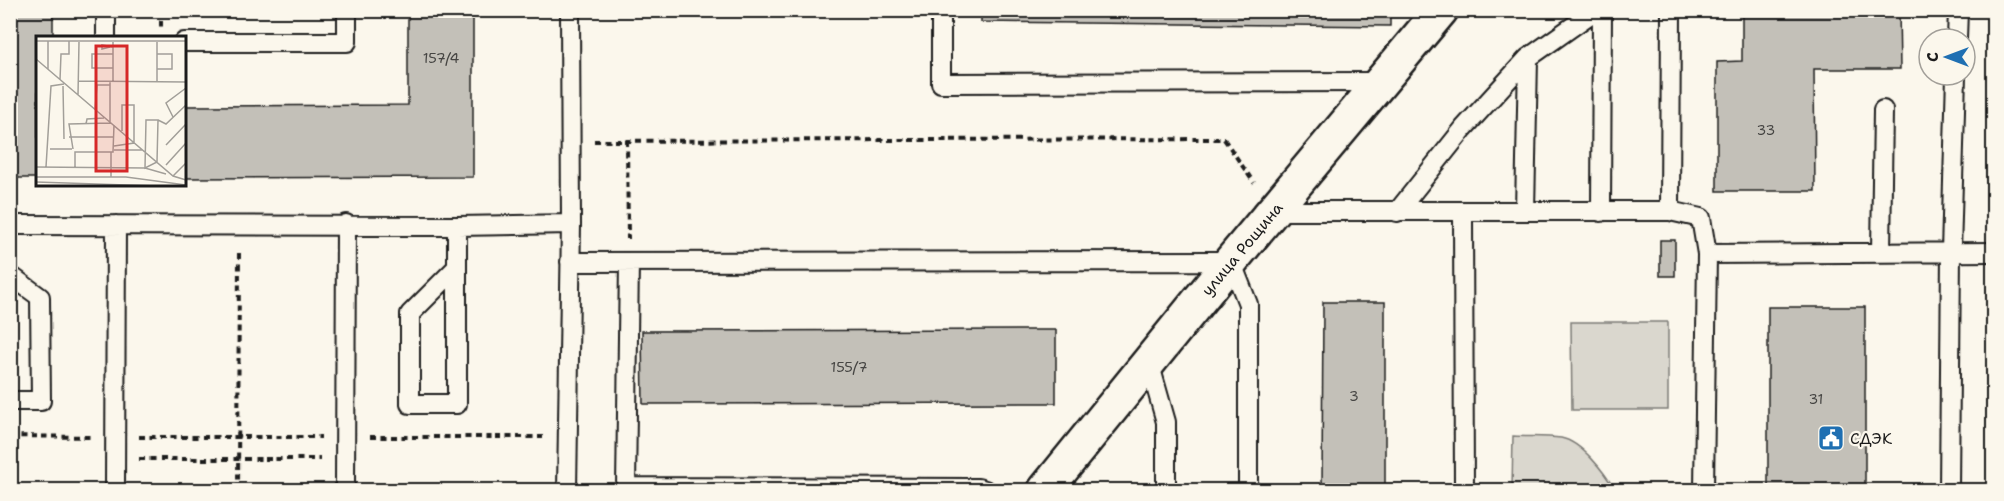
<svg xmlns="http://www.w3.org/2000/svg" width="2004" height="501" font-family="'Shantell Sans',sans-serif">
<style>
.green{fill:#dad7ce;stroke:#7b7a75;stroke-width:1.5}
.building{fill:#c3c0b8;stroke:#1c1c1c;stroke-width:1.5}
.lines{fill:none;stroke-linecap:round;stroke-linejoin:round}
.lane-casing{stroke:#1c1c1c;stroke-width:22}
.street-casing{stroke:#1c1c1c;stroke-width:38}
.path{stroke:#1c1c1c;stroke-width:4;stroke-dasharray:6 4.5;stroke-linecap:butt}
.lane{stroke:#fbf7ec;stroke-width:18}
.street{stroke:#fbf7ec;stroke-width:33}
.labels{text-anchor:middle;dominant-baseline:central;stroke-width:4.5;stroke-linejoin:round;paint-order:stroke}
.number-label{font-size:14px;fill:#464543}
.street-label{font-size:16px;fill:#1c1c1c;stroke:#fbf7ec}
.poi-label{font-size:16px;fill:#1c1c1c;stroke:#fbf7ec;text-anchor:start}
.inset-road{fill:none;stroke:#a29f99;stroke-width:1.5}
.view{fill:#d62828;fill-opacity:0.15;stroke:#d62828;stroke-width:3}
.inset-edge{fill:none;stroke:#1c1c1c;stroke-width:3}
</style>
<rect width="100%" height="100%" fill="#fbf7ec"/>
<filter id="ink" filterUnits="userSpaceOnUse"><feTurbulence type="fractalNoise" baseFrequency=".0167" numOctaves="2"/><feDisplacementMap in="SourceGraphic" scale="12" xChannelSelector="R" yChannelSelector="G"/><feConvolveMatrix kernelMatrix="1 2 1 2 8 2 1 2 1" color-interpolation-filters="sRGB"/></filter>
<g filter="url(#ink)">
<path class="green" d="M 1571,322 L 1668,322 L 1668,410 L 1572,410 Z
M 1513,436 C 1528,437 1545,436 1561,438 C 1582,442 1605,473 1615,490 L 1512,490 Z"/>
<path class="building" d="M 10,10 L 53,10 L 53,38 L 38,38 L 38,178 L 10,178 Z
M 408,10 L 473,10 L 473,177 L 184,178 L 184,106 L 408,105 Z
M 981,10 L 1390,10 L 1390,26 L 981,22 Z
M 1742,10 L 1899,10 L 1900,69 L 1814,69 L 1815,191 L 1717,191 L 1717,62 L 1742,61 Z
M 1660,240 L 1675,240 L 1675,276 L 1660,276 Z
M 1323,302 L 1385,302 L 1385,490 L 1322,490 Z
M 1768,307 L 1865,307 L 1865,490 L 1768,490 Z
M 1056,330 L 1056,403 L 643,404 L 642,331 Z"/>
<g class="lines">
<defs>
<path id="lane" d="M 106,10 L 106,38
M 941,10 L 941,83 L 1380,82
M 1957,39 L 1958,10
M 184,42 L 347,42 L 347,10
M 1274,211 L 1670,211 L 1701,218 L 1707,254 L 1704,490
M 1525,211 L 1528,58 L 1596,10
M 1670,211 L 1671,10
M 1397,212 L 1464,128 L 1528,58
M 1463,212 L 1464,490
M 1601,212 L 1602,10
M 10,225 L 457,226 L 571,224
M 457,226 L 457,404 L 410,404 L 410,314 L 457,267
M 1881,252 L 1883,110
M 1707,254 L 1994,252
M 570,262 L 1231,261 L 1248,304 L 1248,490
M 629,262 L 626,487 L 978,488 L 985,490
M 10,275 L 40,297 L 41,401 L 10,401
M 1149,362 L 1166,422 L 1166,490
M 115,490 L 116,225
M 345,490 L 346,224
M 567,490 L 571,224 L 570,10
M 1949,490 L 1951,252 L 1956,75"/>
<path id="street" d="M 1045,490 L 1231,261 L 1441,10"/>
</defs>
<use href="#lane" class="lane-casing"/>
<use href="#street" class="street-casing"/>
<path class="path" d="M 161,10 L 161,31
M 627,140 L 628,239
M 594,141 L 1224,139 L 1254,183
M 10,436 L 90,437
M 139,437 L 321,437
M 370,437 L 543,437
M 139,459 L 320,459
M 238,490 L 239,251"/>
<use href="#lane" class="lane"/>
<use href="#street" class="street"/>
</g>
</g>
<defs>
<symbol id="civic-square" viewBox="-11 -11 22 22"><rect x="-9" y="-9" width="18" height="18" rx="4" fill="#1f6fb2" stroke="#fbf7ec"/><path d="M-.6-6.5H3V-4.5H.6V-3L4-1V1h2V6H-6V1h2V-1L-.6-3ZM-1.2 2.5V6h2.4V2.5Z" fill="#fff"/></symbol>
</defs>
<g fill-rule="evenodd">
<use href="#civic-square" x="1816" y="423" width="30" height="30"/>
</g>
<g class="labels">
<g class="number-label">
<text x="441" y="58">157/4</text>
<text x="1766" y="130">33</text>
<text x="849" y="367">155/7</text>
<text x="1354" y="396">3</text>
<text x="1816" y="399">31</text>
</g>
<g class="street-label">
<text transform="translate(1242 249) rotate(-50)">улица Рощина</text>
</g>
<g class="poi-label">
<text x="1850" y="438">СДЭК</text>
</g>
</g>
<g transform="translate(36 36)">
<rect width="150" height="150" fill="#fbf7ec"/>
<path class="inset-road" d="M 0,5 L 150,5M 12,5 L 12,33M 77,6 L 77,46M 121,6 L 121,46M 74,11 L 66,13 L 66,9 L 77,11M 77,18 L 56,18 L 56,32 L 77,32M 121,18 L 136,18 L 136,33 L 121,33M 0,23 L 137,140 L 150,144M 24,44 L 25,18 L 33,18 L 33,5M 43,45 L 150,46M 27,50 L 28,103M 42,59 L 43,6M 59,74 L 61,49 L 74,49M 137,81 L 130,67 L 150,52M 110,84 L 122,84 L 121,126 L 109,132 ZM 122,84 L 130,88 L 150,69M 50,88 L 51,83 L 68,82M 33,101 L 78,101M 130,109 L 150,88M 78,110 L 98,107 L 98,69 L 86,69 L 86,95M 14,113 L 36,113M 37,113 L 33,88 L 74,87 L 74,46M 78,114 L 106,114M 75,116 L 75,141M 130,129 L 150,107M 0,131 L 109,132 L 130,138M 10,131 L 15,50 L 28,48M 39,131 L 39,116 L 77,116 L 78,89M 137,140 L 150,127M 0,141 L 90,141 L 150,149M 0,146 L 121,150"/>
<path class="view" d="M 60,10 L 91,10 L 91,135 L 60,135 Z"/>
<rect width="150" height="150" class="inset-edge"/>
</g>
<rect width="2004" height="501" fill="none" stroke="#fbf7ec" stroke-width="36"/>
<rect x="18" y="18" width="1968" height="465" fill="none" stroke="#1c1c1c" stroke-width="2" filter="url(#ink)"/>
<g transform="translate(1947 57) rotate(270)"><circle r="28" fill="#fbf7ec" stroke="#a29f99" stroke-width="1.5"/>
<path d="M0-4.5L10 22L0 15L-10 22Z" fill="#1f6fb2"/>
<text y="-9" font-size="16" font-weight="bold" text-anchor="middle" fill="#1c1c1c">С</text>
</g>
</svg>
